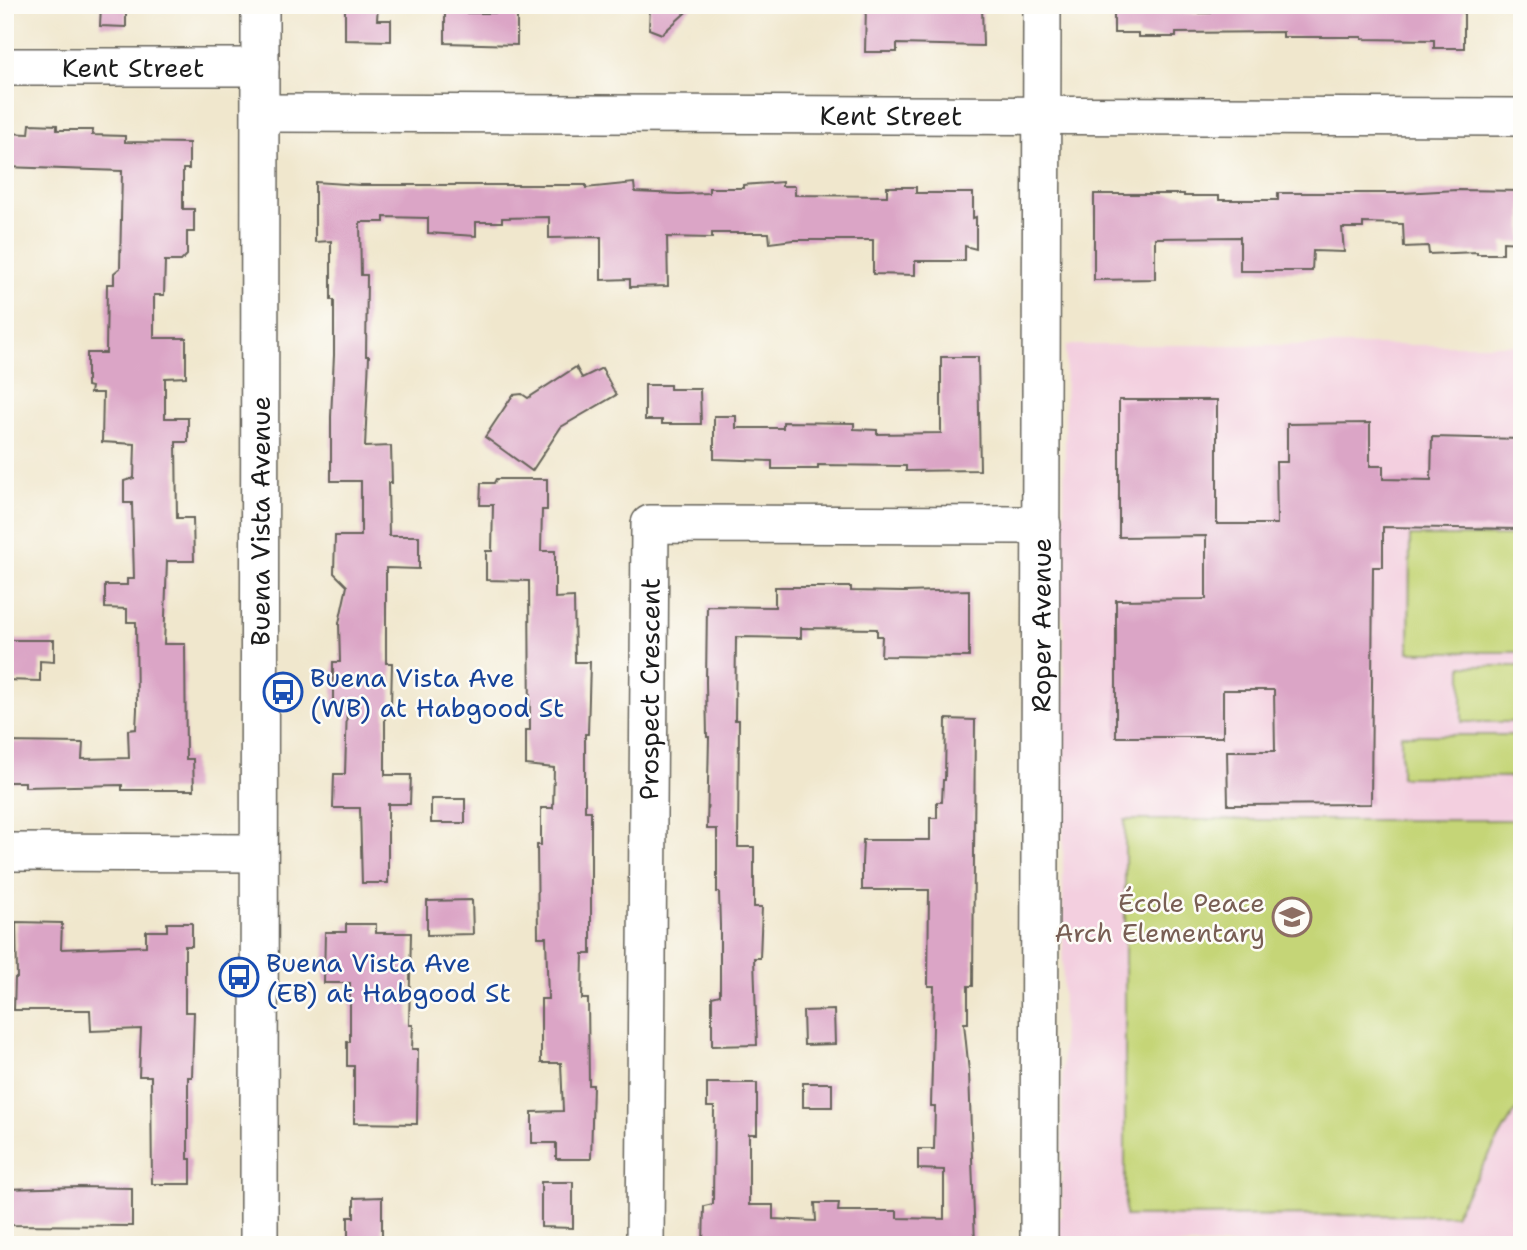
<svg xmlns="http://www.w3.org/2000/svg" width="1527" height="1250" font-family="'Shantell Sans',sans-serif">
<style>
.built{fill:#f3cfdf}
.green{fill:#c5d577;stroke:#70784a;stroke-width:2}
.building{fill:#dba5c6}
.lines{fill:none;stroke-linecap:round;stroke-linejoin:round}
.minor-casing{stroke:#66635a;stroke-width:40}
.minor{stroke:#fff;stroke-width:37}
.labels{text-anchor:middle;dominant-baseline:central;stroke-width:5;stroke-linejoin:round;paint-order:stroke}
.street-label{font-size:26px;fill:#1c1c1c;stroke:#fdfcf7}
.transit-label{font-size:26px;fill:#164399;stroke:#fdfcf7;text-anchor:start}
.education-label{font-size:26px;fill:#785e54;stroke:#fdfcf7;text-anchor:end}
</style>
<rect width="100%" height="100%" fill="#fdfcf7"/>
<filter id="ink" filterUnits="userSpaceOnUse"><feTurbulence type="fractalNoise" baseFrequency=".0143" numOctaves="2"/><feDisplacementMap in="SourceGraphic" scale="14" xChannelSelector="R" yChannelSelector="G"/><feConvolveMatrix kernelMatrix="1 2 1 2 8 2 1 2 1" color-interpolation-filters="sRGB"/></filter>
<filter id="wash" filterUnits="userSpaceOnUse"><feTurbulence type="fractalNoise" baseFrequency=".00686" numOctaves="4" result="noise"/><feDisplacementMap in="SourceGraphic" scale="28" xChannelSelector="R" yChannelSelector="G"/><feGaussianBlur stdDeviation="1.57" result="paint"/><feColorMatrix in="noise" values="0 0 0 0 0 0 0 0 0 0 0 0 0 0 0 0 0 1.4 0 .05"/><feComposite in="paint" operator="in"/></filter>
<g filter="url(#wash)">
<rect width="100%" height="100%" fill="#f0e7cd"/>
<path class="built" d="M 1066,345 L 1522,345 L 1522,1245 L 1053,1245 L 1055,1229 L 1062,1213 L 1064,621 L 1056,596 L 1056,538 L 1064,516 Z"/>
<path class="green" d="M 1410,536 L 1522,536 L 1522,652 L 1409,652 Z
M 1462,666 L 1522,666 L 1522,722 L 1462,722 Z
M 1401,735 L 1522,735 L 1522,777 L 1401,777 Z
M 1125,820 L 1522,820 L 1522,1111 L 1515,1111 L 1454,1215 L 1125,1216 Z"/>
<g id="blocks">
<path class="building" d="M 101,5 L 126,5 L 126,27 L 100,26 Z
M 345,5 L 378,5 L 377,20 L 391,20 L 391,41 L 345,40 Z
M 650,5 L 694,5 L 662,34 L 649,29 Z
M 866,5 L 982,5 L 983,46 L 897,44 L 897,52 L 865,52 Z
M 1114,5 L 1171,5 L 1171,13 L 1211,13 L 1211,5 L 1464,5 L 1464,48 L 1434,48 L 1434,40 L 1362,39 L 1362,37 L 1283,37 L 1283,32 L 1176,33 L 1176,37 L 1138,37 L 1138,33 L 1114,33 Z
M 445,13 L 517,13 L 517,45 L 445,43 Z
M 30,124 L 57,125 L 57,130 L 93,130 L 92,135 L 125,136 L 125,142 L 189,143 L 189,169 L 183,169 L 183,209 L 194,209 L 194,232 L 187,232 L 187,255 L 181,261 L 165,261 L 164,295 L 154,295 L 154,338 L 186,338 L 186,377 L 165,378 L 165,418 L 188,418 L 188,442 L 176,442 L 177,518 L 193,518 L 194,561 L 167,561 L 164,644 L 185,644 L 186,759 L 193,759 L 194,790 L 122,790 L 122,785 L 25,787 L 25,782 L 5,782 L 5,742 L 83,743 L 82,759 L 129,758 L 128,730 L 136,729 L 137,709 L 136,622 L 127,622 L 127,609 L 105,608 L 105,585 L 127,585 L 127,579 L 134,579 L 132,503 L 124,503 L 124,481 L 134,478 L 135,444 L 102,442 L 103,393 L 90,393 L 91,387 L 87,386 L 87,353 L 106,353 L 107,284 L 114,284 L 114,273 L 120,268 L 122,171 L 5,167 L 5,133 L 29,134 Z
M 315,182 L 360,185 L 586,185 L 586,188 L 634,183 L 635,192 L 679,194 L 709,193 L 709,188 L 743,188 L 743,185 L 782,182 L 782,186 L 795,186 L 795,195 L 887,196 L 887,187 L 916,187 L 916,193 L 973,193 L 973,218 L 976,217 L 976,249 L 965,246 L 965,261 L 915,261 L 915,275 L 873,274 L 873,240 L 793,240 L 770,243 L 769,233 L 712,233 L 712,238 L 667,237 L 668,286 L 630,287 L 630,279 L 601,280 L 601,237 L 549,238 L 549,217 L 502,218 L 502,222 L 476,222 L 476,236 L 428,233 L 428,218 L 384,217 L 384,222 L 360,222 L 361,275 L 367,275 L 366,356 L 369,356 L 365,447 L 391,446 L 392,483 L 388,483 L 389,536 L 419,536 L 419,569 L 386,568 L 386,663 L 392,663 L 391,707 L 385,707 L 385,775 L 411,775 L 410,804 L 388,804 L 388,883 L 362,883 L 360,808 L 333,808 L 334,774 L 345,774 L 347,706 L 333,706 L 333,662 L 340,662 L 339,623 L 347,586 L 334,573 L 335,536 L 361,536 L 361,481 L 331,481 L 331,417 L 334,355 L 334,300 L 331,300 L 331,241 L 315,242 Z
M 1457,190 L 1522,191 L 1522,243 L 1503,242 L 1503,254 L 1477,254 L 1477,252 L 1429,254 L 1428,246 L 1404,247 L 1403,224 L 1363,223 L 1363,228 L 1342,228 L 1344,252 L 1313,251 L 1312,271 L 1240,271 L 1240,237 L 1155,238 L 1155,279 L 1094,280 L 1094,194 L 1184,194 L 1184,196 L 1219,196 L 1219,200 L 1278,200 L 1278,193 L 1402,193 Z
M 941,357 L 978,357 L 980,470 L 906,471 L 906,466 L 818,465 L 818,469 L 772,469 L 772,461 L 714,459 L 714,416 L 736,416 L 736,428 L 783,428 L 783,422 L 854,423 L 854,429 L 877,430 L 877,434 L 941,433 Z
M 576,367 L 582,378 L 602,368 L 616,395 L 561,427 L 532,471 L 485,437 L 513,395 L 522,394 L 528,398 Z
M 645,385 L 670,385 L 670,389 L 700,389 L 701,424 L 662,424 L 662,420 L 645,420 Z
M 1119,400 L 1217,400 L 1217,524 L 1277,524 L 1276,462 L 1287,462 L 1287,424 L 1370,423 L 1370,466 L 1383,466 L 1383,479 L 1431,480 L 1432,437 L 1522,439 L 1522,529 L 1383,527 L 1383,567 L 1373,567 L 1371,804 L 1228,805 L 1227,751 L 1275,751 L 1274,690 L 1223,690 L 1223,737 L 1116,737 L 1116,600 L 1206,599 L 1206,536 L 1119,537 Z
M 496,479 L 547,479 L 547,510 L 542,510 L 541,551 L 555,551 L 555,598 L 574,597 L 575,662 L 590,662 L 588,734 L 585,734 L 585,811 L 591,811 L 591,954 L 583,954 L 582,999 L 588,999 L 589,1085 L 593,1085 L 591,1159 L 556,1159 L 556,1143 L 532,1143 L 532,1112 L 563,1111 L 561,1063 L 541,1063 L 541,999 L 548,999 L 546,937 L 538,937 L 537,845 L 541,845 L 541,808 L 553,808 L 554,768 L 526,765 L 526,730 L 530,730 L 529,581 L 486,580 L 486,551 L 492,551 L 493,505 L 480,505 L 481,483 L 494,483 Z
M 775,587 L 851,587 L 851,591 L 904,592 L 969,590 L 969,657 L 881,656 L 882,636 L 877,636 L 877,629 L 801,628 L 801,638 L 736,637 L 735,720 L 739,720 L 738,847 L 754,847 L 754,907 L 762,907 L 760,958 L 754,958 L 757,1045 L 712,1046 L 712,997 L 720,995 L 720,926 L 719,892 L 717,892 L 717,829 L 707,829 L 709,737 L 707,737 L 706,682 L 707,606 L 775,607 Z
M 5,640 L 54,640 L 54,662 L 40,661 L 40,681 L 5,680 Z
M 946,719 L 975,720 L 973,986 L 968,986 L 968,1023 L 964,1023 L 969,1072 L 975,1245 L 703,1245 L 704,1206 L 713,1204 L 714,1107 L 707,1107 L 707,1083 L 757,1083 L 757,1134 L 749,1134 L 749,1205 L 773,1205 L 773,1219 L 816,1221 L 815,1203 L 839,1203 L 838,1211 L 897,1211 L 897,1218 L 944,1219 L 944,1170 L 918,1169 L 918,1149 L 934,1149 L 935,1106 L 931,1106 L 934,986 L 928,986 L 929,890 L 862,890 L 862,863 L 863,840 L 930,840 L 930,818 L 937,818 L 937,802 L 942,802 L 943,780 L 945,780 Z
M 431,799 L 465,799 L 465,823 L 431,823 Z
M 472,900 L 473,934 L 427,935 L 427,901 Z
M 16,922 L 62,923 L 61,949 L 146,946 L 146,931 L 167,931 L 167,923 L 192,923 L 192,946 L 185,946 L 185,1012 L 194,1012 L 192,1077 L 188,1077 L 188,1159 L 191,1159 L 191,1184 L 152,1184 L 151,1076 L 139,1076 L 141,1029 L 91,1031 L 90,1010 L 14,1010 L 15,978 L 17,978 Z
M 346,924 L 376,924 L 376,933 L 411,933 L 409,1025 L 413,1025 L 412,1049 L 418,1049 L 417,1124 L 354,1123 L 354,1066 L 347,1066 L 347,1042 L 350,1042 L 350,983 L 324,983 L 325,932 L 346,932 Z
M 834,1010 L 835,1044 L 804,1045 L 803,1011 Z
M 803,1083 L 832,1083 L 832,1107 L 803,1107 Z
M 541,1182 L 573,1182 L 573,1228 L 541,1227 Z
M 80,1187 L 132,1188 L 132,1226 L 5,1225 L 5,1189 Z
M 382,1197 L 382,1241 L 348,1241 L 348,1217 L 354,1217 L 354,1198 Z"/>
</g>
</g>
<g filter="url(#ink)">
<use href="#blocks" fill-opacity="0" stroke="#66635a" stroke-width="2"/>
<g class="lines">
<defs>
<g id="minor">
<path id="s1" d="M 5,67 L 260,67"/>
<path id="s2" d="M 261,113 L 1522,117"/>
<path d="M 5,852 L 258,853"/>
<path id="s3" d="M 259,1245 L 260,5"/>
<path id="s4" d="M 645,1245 L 650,524 L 1042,525"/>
<path id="s5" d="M 1039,1245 L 1042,5"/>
</g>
</defs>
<use href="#minor" class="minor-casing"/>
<use href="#minor" class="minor"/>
</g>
</g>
<defs>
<symbol id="bus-ring" viewBox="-11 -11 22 22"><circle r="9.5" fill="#fdfcf7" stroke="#1a4fb4" stroke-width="1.5"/><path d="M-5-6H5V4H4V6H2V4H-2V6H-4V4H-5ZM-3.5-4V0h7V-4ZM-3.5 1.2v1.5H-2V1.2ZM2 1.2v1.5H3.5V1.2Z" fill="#1a4fb4"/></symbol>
<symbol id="school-ring" viewBox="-11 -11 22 22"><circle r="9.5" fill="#fdfcf7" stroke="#8d6e63" stroke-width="1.5"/><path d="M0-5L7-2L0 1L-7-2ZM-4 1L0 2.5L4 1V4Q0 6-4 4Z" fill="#8d6e63"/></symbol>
</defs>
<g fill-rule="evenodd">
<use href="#bus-ring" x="261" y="670" width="44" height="44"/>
<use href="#school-ring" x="1270" y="895" width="44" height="44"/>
<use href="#bus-ring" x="217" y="955" width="44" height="44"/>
</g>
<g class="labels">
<g class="street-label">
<text stroke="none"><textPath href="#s1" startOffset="128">Kent Street</textPath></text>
<text stroke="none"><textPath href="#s2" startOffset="630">Kent Street</textPath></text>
<text stroke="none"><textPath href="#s3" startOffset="724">Buena Vista Avenue</textPath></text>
<text stroke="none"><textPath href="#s5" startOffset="620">Roper Avenue</textPath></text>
<text stroke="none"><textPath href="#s4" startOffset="556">Prospect Crescent</textPath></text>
</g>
<g class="transit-label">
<text x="310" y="677">Buena Vista Ave<tspan x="310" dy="30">(WB) at Habgood St</tspan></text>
<text x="266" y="962">Buena Vista Ave<tspan x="266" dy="30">(EB) at Habgood St</tspan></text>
</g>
<g class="education-label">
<text x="1265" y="902">École Peace<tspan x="1265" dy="30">Arch Elementary</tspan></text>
</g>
</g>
<rect width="1527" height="1250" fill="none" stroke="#fdfcf7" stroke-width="28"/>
</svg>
